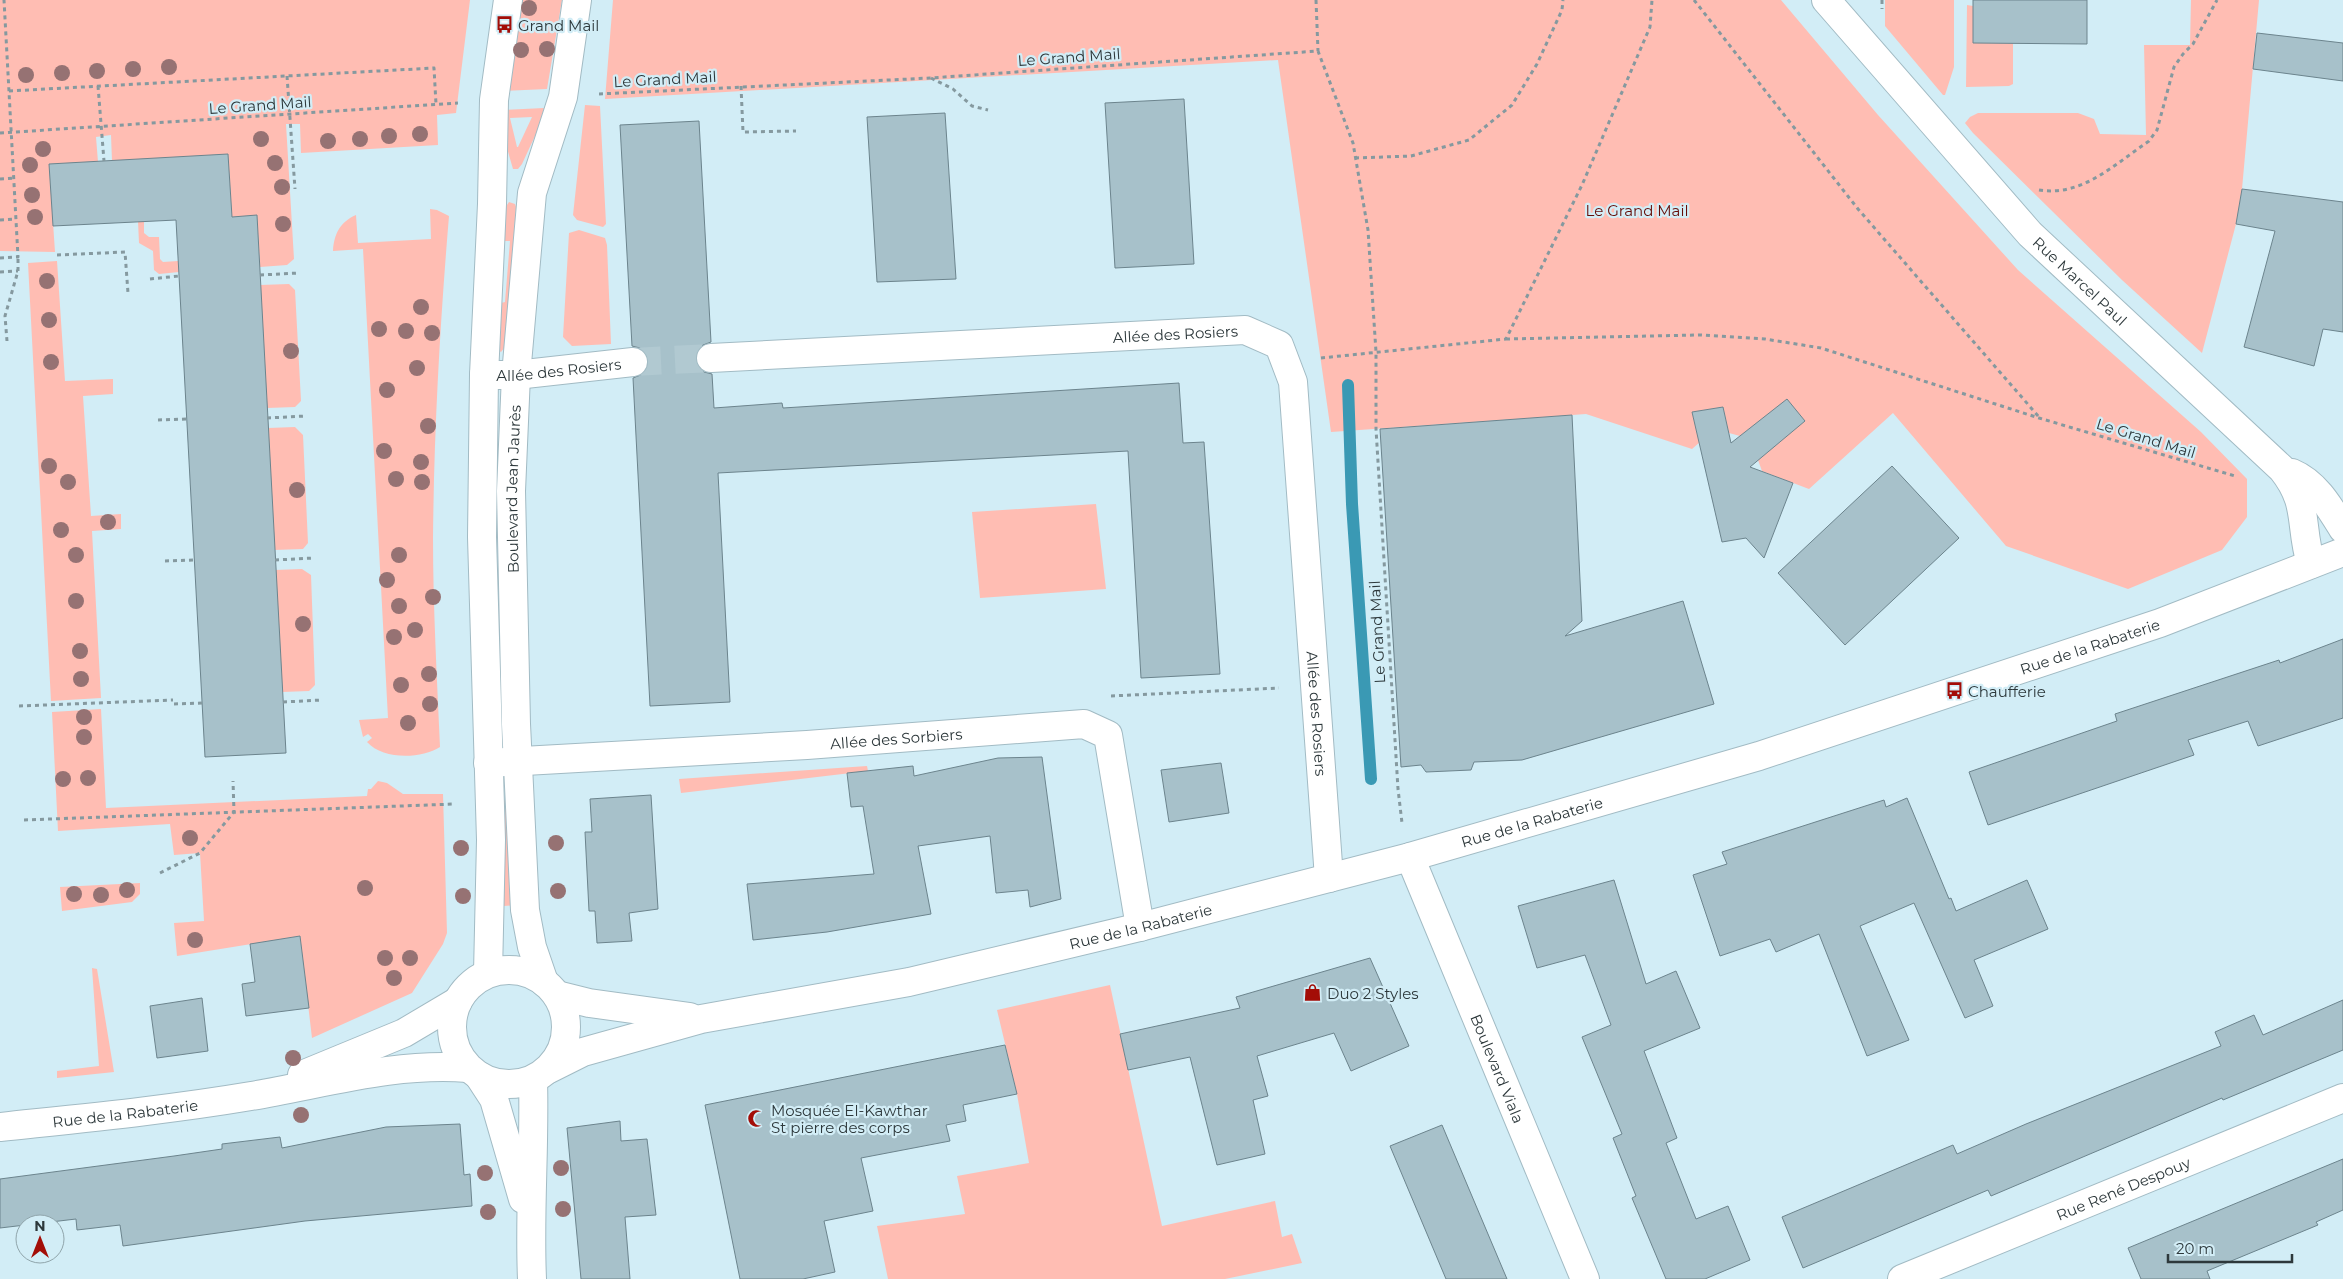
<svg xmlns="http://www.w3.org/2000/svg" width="2343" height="1279" font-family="Montserrat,sans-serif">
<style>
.green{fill:#ffbdb3;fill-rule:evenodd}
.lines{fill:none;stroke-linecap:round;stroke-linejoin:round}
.stream{stroke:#3a99b4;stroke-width:12}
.building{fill:#a7c1ca;stroke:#6c848d}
.minor-tunnel{stroke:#b1c9d1;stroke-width:28;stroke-dasharray:28 14;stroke-linecap:butt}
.minor-casing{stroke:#a2bbc4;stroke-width:30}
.secondary-casing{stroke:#a2bbc4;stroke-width:30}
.path{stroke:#85999f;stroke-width:3;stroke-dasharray:4 4;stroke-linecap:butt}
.minor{stroke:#fff;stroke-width:28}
.secondary{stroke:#fff;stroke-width:28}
.tree{fill:#967273}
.labels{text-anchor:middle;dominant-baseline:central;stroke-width:4.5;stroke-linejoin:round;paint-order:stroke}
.poi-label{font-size:15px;fill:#2d383b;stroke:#d2edf6;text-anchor:start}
.street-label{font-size:15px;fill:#2d383b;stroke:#d2edf6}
.park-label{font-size:15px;fill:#650d08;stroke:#d2edf6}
</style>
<rect width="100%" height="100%" fill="#d2edf6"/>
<path class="green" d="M 0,0 L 470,0 L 456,113 L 437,115 L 438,145 L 301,153 L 300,124 L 286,124 L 294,259 L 287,265 L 260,267 L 257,216 L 232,217 L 228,154 L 112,161 L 111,135 L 96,137 L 98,162 L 49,164 L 55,252 L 0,251 Z
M 520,0 L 562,0 L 547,89 L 505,91 Z
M 613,0 L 1781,0 L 1878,115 L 2018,270 L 2201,432 L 2247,479 L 2247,517 L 2222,550 L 2128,589 L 2006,546 L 1893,413 L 1809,489 L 1762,471 L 1758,460 L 1780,442 L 1762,419 L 1740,436 L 1729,433 L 1723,407 L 1692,412 L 1700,442 L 1692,449 L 1586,414 L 1331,432 L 1278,60 L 605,99 Z
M 1885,0 L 1954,0 L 1954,67 L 1945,95 L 1943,95 L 1885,26 Z
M 2191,0 L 2259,0 L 2242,189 L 2236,224 L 2202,353 L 2122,280 L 1973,133 L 1965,123 L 1970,117 L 1978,113 L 2078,113 L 2094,119 L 2100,134 L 2146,135 L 2144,45 L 2190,45 Z
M 1967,5 L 1973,6 L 1973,43 L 2013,43 L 2013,84 L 2009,86 L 1966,87 Z
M 585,105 L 600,106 L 606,224 L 603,227 L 577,220 L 573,215 Z
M 544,108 L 541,123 L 522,164 L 518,169 L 513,169 L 500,124 L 502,110 ZM 532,117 L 518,147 L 517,147 L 510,118 Z
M 509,202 L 515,204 L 516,207 L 505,347 L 501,352 L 495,348 L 505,208 ZM 505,241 L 510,241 L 505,302 L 501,303 Z
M 430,209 L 437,210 L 449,216 C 440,323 434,431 433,538 C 433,608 437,677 440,747 C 421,759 383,760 367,742 L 372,738 L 368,734 L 363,737 L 359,720 L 388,718 L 363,249 L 333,251 C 334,234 340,222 356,215 L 358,243 L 431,239 Z
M 138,221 L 144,221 L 144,233 L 149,237 L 159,237 L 160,259 L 163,262 L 178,261 L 179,272 L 159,274 L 154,270 L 153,251 L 139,243 Z
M 579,230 L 605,238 L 607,245 L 611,344 L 572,346 L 563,337 L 569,233 Z
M 57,261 L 65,381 L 113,379 L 113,394 L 83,396 L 91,516 L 121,514 L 121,529 L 92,531 L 101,698 L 51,701 L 28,263 Z
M 289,284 L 295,290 L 301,401 L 295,407 L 267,408 L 260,285 Z
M 295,427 L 303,435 L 308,543 L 303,549 L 274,550 L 268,428 Z
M 1096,504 L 1106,589 L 980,598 L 972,512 Z
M 302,569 L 311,575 L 315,685 L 309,691 L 282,692 L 275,570 Z
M 101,709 L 106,808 L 367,796 L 368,789 L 371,789 L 378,781 L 387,783 L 403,794 L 443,794 L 447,933 L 443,944 L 412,993 L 312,1038 L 300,936 L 177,956 L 174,923 L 204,921 L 200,853 L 174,855 L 170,824 L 58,831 L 52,712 Z
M 867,766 L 868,771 L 681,793 L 679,779 Z
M 506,800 L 517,905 L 504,906 L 500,807 L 503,801 Z
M 140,883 L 140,894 L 132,902 L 62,911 L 60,887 Z
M 92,968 L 97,969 L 114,1072 L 57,1078 L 57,1071 L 99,1066 Z
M 1110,985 L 1162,1226 L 1275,1201 L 1282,1237 L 1292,1234 L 1302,1263 L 1225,1279 L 888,1279 L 877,1226 L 965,1214 L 957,1176 L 1029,1163 L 1017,1094 L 997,1010 Z"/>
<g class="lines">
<path class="stream" d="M 1348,385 L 1352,504 L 1371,779"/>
</g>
<path class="building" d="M 1973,0 L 2087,0 L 2087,44 L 1973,43 Z
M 2257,33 L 2343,43 L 2343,81 L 2253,69 Z
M 1184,99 L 1194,264 L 1115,268 L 1105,103 Z
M 945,113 L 956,279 L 877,282 L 867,117 Z
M 699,121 L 711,342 L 703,345 L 697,350 L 695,359 L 698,367 L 704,372 L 712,374 L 714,408 L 782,403 L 783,408 L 1179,383 L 1183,443 L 1204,442 L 1220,674 L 1141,678 L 1128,451 L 718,473 L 730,702 L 650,706 L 633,378 L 643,374 L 647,369 L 649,361 L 645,352 L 640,348 L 632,346 L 620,125 Z
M 228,154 L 232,217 L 257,215 L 286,753 L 205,757 L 176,220 L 53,226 L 49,164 Z
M 2242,189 L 2343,202 L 2343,332 L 2323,329 L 2314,366 L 2244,347 L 2275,231 L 2236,224 Z
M 1787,399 L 1805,421 L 1750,467 L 1793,483 L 1764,558 L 1746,538 L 1722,542 L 1692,412 L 1723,407 L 1731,443 Z
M 1572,415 L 1582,621 L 1565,636 L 1683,601 L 1714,704 L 1522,760 L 1474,762 L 1471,770 L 1426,772 L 1421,765 L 1401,767 L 1380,429 Z
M 1892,466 L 1959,538 L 1845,645 L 1778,573 Z
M 2343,639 L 2343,718 L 2258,746 L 2248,721 L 2188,740 L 2194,755 L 1988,825 L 1969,772 L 2117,721 L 2115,714 L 2279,660 L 2280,663 Z
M 1042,757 L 1061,899 L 1030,907 L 1028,890 L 996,893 L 990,836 L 918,846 L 931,914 L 827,932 L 753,940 L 747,884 L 874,874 L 863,806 L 851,807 L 847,773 L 913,766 L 914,776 L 998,758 Z
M 1221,763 L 1229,813 L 1169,822 L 1161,770 Z
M 651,795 L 658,909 L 629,913 L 632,941 L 597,943 L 595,911 L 589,911 L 585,832 L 592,832 L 590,799 Z
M 1907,798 L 1949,899 L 1951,898 L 1956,911 L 2027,880 L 2048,929 L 1974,960 L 1993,1006 L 1965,1018 L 1914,903 L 1860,926 L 1909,1040 L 1867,1056 L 1819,934 L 1776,952 L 1770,939 L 1720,956 L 1693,875 L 1727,864 L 1722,852 L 1884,800 L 1886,807 Z
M 1614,880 L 1646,984 L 1676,971 L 1700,1028 L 1644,1051 L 1677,1138 L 1666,1143 L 1696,1219 L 1728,1206 L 1750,1260 L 1705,1279 L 1666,1279 L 1632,1198 L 1636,1196 L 1613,1138 L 1622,1134 L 1582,1037 L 1611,1025 L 1585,955 L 1537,968 L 1518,906 Z
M 300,936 L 309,1008 L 246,1016 L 242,984 L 255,982 L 250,944 Z
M 1370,958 L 1409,1046 L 1351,1071 L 1334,1033 L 1257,1056 L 1268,1096 L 1253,1100 L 1265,1154 L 1217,1165 L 1190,1057 L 1128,1070 L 1120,1034 L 1240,1008 L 1236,997 Z
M 202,998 L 208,1051 L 157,1058 L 150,1006 Z
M 2343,1000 L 2343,1050 L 2223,1100 L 2222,1098 L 1991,1196 L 1988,1190 L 1803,1268 L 1782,1217 L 1953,1145 L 1957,1154 L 2026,1124 L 2221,1046 L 2215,1032 L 2254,1015 L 2263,1035 Z
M 1005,1045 L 1017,1094 L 963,1105 L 966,1121 L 946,1125 L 950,1141 L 861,1158 L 873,1211 L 824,1221 L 835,1272 L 803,1279 L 740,1279 L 705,1105 Z
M 620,1121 L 621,1141 L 647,1139 L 656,1215 L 625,1217 L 630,1279 L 581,1279 L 567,1128 Z
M 460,1124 L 464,1175 L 470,1174 L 472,1206 L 305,1221 L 123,1246 L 120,1225 L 77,1230 L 76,1219 L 0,1228 L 0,1179 L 174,1156 L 222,1149 L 222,1144 L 280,1137 L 282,1148 L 386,1127 Z
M 1442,1125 L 1466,1182 L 1507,1279 L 1446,1279 L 1390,1146 Z
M 2343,1159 L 2343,1210 L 2316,1222 L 2318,1225 L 2207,1271 L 2210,1279 L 2141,1279 L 2128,1248 Z"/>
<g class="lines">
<path class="minor-tunnel" d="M 633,362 L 711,358"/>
<defs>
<g id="minor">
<path id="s1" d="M 1826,0 L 2030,234 L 2282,469 C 2310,504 2299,524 2311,564"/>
<path id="s2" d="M 711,358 L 1245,330 L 1279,345 L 1293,382 L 1329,878"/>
<path id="s3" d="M 484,375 L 516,375 L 633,362"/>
<path d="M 2292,473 C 2316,483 2330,508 2343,529"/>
<path id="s4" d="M 488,763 L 807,745 L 1084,724 L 1108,735 L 1140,927"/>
<path id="s5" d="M 1410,857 L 1585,1279"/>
<path d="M 557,995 L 589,1003 L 690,1017"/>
<path id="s6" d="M 549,1069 L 583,1052 L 701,1019 L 909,982 L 1140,927 L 1410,857 L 1759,756 L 2160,623 L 2343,552"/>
<path d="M 302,1075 L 404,1033 L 458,1001"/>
<path id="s7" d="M 0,1127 C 84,1118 168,1110 251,1096 C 323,1084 395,1062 468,1068"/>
<path id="s8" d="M 1902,1279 L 2343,1098"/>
</g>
<g id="secondary">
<circle cx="509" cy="1027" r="57"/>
<path d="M 488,973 L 491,840 L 482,537 L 484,375 L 492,204 L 494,100 L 508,0"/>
<path id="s9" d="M 544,982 L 532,947 L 525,910 L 516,724 L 511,491 L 516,375 L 532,193 L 563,97 L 577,0"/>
<path d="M 479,1076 L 494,1099 L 523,1199"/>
<path d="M 532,1279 C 529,1212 535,1146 533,1080"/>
</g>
</defs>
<use href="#minor" class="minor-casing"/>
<use href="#secondary" class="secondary-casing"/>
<path class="path" d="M 1316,0 L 1318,51
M 1694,0 L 1858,209 L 2039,417
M 1882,0 L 1882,9
M 287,76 L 295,189
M 931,78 L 953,89 L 972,106 L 988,110
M 98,86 L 104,161
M 741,86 L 743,132 L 796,131
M 9,91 L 434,68 L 436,104
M 599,94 L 930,78 L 1318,51 L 1353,143 L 1368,230 L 1376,352 L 1376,429 L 1398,789 L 1402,823
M 0,133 L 458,103
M 1355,158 L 1411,156 L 1469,140 L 1512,105 L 1537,64 L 1562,10 L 1563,0
M 0,179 L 14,178
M 2039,190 C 2082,197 2115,164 2149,141 L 2157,130 L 2174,67 L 2183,54 L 2193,44 L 2217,0
M 0,220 L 16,219
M 57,255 L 125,252 L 128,293
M 0,258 L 18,257 L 4,0
M 0,272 L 18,271
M 260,275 L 299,273
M 150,279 L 179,276
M 1506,339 L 1700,335 L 1765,339 L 1821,348 L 2039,418 L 2235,476
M 7,341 L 5,316 L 18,271 L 18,257
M 1321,358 L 1506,339 L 1582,185 L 1650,27 L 1652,0
M 267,418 L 306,416
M 158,420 L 187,419
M 275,560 L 314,558
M 165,561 L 194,560
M 1111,696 L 1279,688
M 283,702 L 322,700
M 174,704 L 202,703
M 19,706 L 173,700
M 24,820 L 455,804
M 160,873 L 200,853 L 234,812 L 233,781"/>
<use href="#minor" class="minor"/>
<use href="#secondary" class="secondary"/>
</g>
<g class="tree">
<circle cx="529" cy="8" r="8"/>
<circle cx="547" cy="49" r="8"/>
<circle cx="521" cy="50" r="8"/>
<circle cx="169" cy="67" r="8"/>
<circle cx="133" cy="69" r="8"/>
<circle cx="97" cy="71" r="8"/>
<circle cx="62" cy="73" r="8"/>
<circle cx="26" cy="75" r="8"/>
<circle cx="420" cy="134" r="8"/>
<circle cx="389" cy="136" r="8"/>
<circle cx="261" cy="139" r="8"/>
<circle cx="360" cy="139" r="8"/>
<circle cx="328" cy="141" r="8"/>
<circle cx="43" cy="149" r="8"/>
<circle cx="275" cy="163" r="8"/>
<circle cx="30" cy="165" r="8"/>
<circle cx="282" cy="187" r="8"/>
<circle cx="32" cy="195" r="8"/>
<circle cx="35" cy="217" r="8"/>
<circle cx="283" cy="224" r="8"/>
<circle cx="47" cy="281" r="8"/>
<circle cx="421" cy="307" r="8"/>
<circle cx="49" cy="320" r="8"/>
<circle cx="379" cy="329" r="8"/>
<circle cx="406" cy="331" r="8"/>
<circle cx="432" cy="333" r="8"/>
<circle cx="291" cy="351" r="8"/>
<circle cx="51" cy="362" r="8"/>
<circle cx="417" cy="368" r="8"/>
<circle cx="387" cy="390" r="8"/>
<circle cx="428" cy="426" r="8"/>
<circle cx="384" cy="451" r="8"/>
<circle cx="421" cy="462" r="8"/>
<circle cx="49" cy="466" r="8"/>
<circle cx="396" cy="479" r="8"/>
<circle cx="68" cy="482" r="8"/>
<circle cx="422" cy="482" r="8"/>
<circle cx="297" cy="490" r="8"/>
<circle cx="108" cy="522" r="8"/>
<circle cx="61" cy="530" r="8"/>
<circle cx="76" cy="555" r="8"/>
<circle cx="399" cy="555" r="8"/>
<circle cx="387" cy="580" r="8"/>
<circle cx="433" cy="597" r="8"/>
<circle cx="76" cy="601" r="8"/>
<circle cx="399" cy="606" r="8"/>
<circle cx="303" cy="624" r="8"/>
<circle cx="415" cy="630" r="8"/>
<circle cx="394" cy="637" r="8"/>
<circle cx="80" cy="651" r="8"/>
<circle cx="429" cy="674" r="8"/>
<circle cx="81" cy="679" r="8"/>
<circle cx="401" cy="685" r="8"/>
<circle cx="430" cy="704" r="8"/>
<circle cx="84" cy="717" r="8"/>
<circle cx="408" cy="723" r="8"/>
<circle cx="84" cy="737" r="8"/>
<circle cx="88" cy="778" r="8"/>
<circle cx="63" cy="779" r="8"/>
<circle cx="190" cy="838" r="8"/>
<circle cx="556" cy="843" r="8"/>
<circle cx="461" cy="848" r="8"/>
<circle cx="365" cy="888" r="8"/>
<circle cx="127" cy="890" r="8"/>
<circle cx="558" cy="891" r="8"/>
<circle cx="74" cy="894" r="8"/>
<circle cx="101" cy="895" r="8"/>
<circle cx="463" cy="896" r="8"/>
<circle cx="195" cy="940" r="8"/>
<circle cx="385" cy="958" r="8"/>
<circle cx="410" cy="958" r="8"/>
<circle cx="394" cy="978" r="8"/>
<circle cx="293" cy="1058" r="8"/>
<circle cx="301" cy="1115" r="8"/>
<circle cx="561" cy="1168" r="8"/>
<circle cx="485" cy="1173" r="8"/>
<circle cx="563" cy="1209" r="8"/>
<circle cx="488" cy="1212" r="8"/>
</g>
<defs>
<symbol id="bus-bare" viewBox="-9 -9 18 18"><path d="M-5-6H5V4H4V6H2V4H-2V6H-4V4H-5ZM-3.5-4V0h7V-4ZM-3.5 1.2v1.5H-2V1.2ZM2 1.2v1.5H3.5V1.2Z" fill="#a30d07" stroke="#d2edf6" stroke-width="2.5" paint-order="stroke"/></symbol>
<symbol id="shop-bare" viewBox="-9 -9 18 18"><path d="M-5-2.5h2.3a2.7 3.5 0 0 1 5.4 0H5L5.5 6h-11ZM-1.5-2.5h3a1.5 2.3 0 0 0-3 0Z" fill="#a30d07" stroke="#d2edf6" stroke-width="2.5" paint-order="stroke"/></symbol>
<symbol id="mosque-bare" viewBox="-9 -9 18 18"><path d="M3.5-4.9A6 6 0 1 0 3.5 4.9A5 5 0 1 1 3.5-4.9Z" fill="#a30d07" stroke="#d2edf6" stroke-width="2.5" paint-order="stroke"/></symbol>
</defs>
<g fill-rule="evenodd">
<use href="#bus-bare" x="492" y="12" width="25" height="25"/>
<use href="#bus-bare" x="1942" y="678" width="25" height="25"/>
<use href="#shop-bare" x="1300" y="980" width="25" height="25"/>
<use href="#mosque-bare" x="744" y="1106" width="25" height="25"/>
</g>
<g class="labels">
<g class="poi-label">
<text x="518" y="25">Grand Mail</text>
<text x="1968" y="691">Chaufferie</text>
<text x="1327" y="993">Duo 2 Styles</text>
<text x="771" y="1110">Mosquée El-Kawthar<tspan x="771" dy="17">St pierre des corps</tspan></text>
</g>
<g class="street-label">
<text transform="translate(1069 57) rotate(-4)">Le Grand Mail</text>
<text transform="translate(665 79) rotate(-3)">Le Grand Mail</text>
<text transform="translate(260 105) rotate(-4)">Le Grand Mail</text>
<text stroke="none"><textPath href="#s1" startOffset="379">Rue Marcel Paul</textPath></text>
<text stroke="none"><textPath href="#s2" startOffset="465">Allée des Rosiers</textPath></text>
<text stroke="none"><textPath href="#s3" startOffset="75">Allée des Rosiers</textPath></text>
<text transform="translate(2146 438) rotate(17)">Le Grand Mail</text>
<text stroke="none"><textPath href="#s9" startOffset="496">Boulevard Jean Jaurès</textPath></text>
<text transform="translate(1377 632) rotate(-93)">Le Grand Mail</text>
<text stroke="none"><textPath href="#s6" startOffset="1600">Rue de la Rabaterie</textPath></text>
<text stroke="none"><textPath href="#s2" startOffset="944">Allée des Rosiers</textPath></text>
<text stroke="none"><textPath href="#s4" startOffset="409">Allée des Sorbiers</textPath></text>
<text stroke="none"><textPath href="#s6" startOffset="1015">Rue de la Rabaterie</textPath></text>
<text stroke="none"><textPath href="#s6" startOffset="610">Rue de la Rabaterie</textPath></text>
<text stroke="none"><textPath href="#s5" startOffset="229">Boulevard Viala</textPath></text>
<text stroke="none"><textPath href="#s7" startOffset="126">Rue de la Rabaterie</textPath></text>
<text stroke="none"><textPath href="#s8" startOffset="239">Rue René Despouy</textPath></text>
</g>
<g class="park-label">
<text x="1637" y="210">Le Grand Mail</text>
</g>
</g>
<g transform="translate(40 1239)"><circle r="24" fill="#d2edf6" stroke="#90a5ab"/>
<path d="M0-4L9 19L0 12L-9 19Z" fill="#a30d07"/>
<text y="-8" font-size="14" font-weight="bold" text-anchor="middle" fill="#2d383b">N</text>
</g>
<path d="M2168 1254v8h124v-8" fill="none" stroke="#2d383b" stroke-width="2.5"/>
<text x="2176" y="1254" font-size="15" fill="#2d383b" stroke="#d2edf6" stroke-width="4" paint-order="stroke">20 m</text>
</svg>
